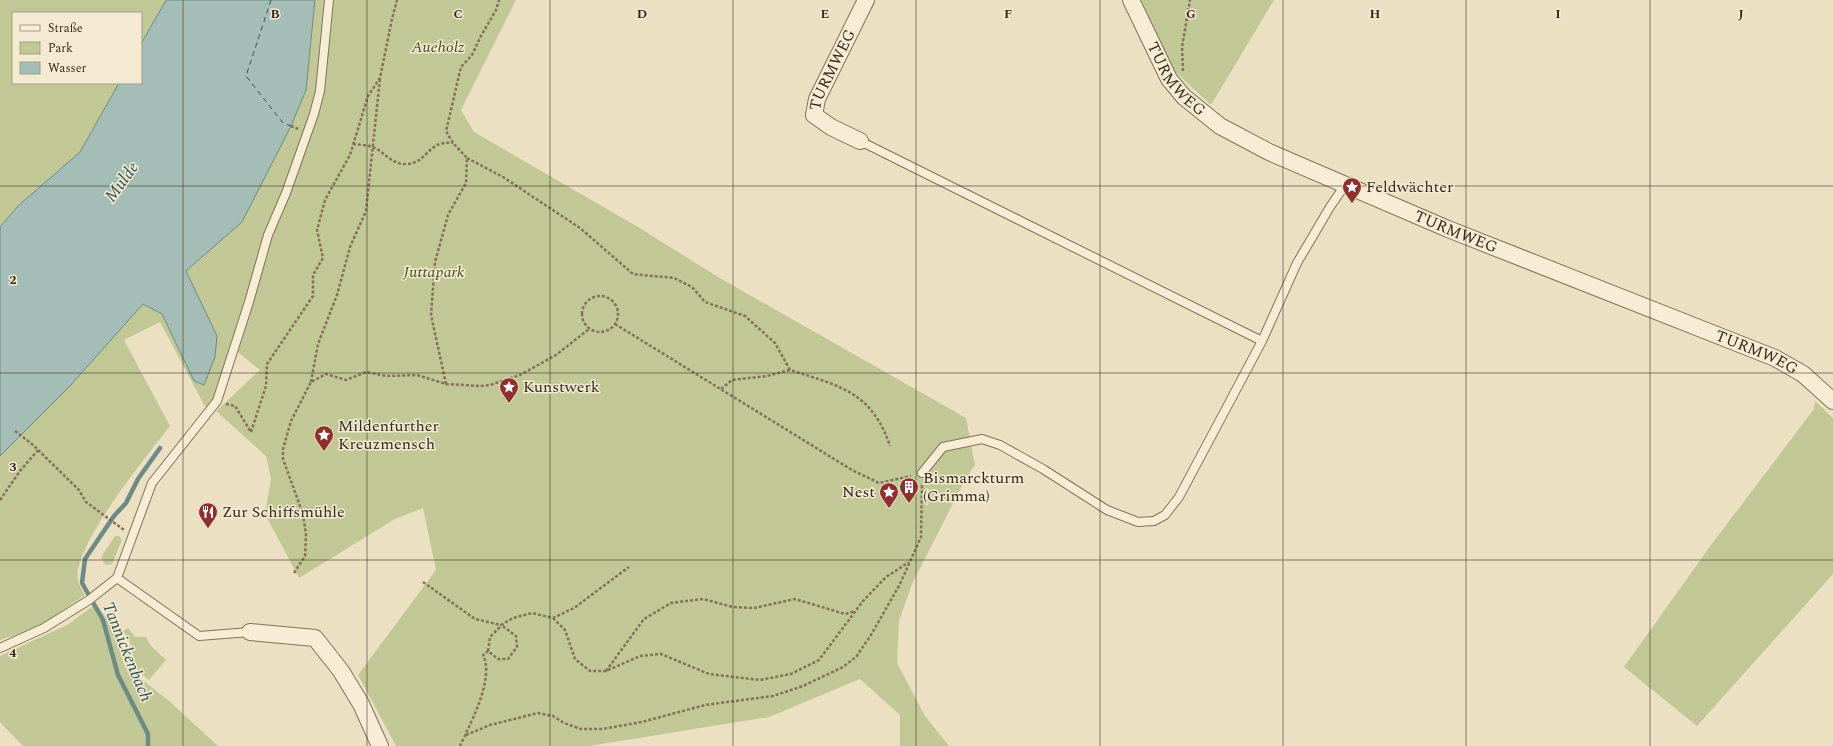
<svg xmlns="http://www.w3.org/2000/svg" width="1833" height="746" font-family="Spectral,serif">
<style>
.green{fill:#c1c896}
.water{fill:#a4beb7;stroke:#6c8b84}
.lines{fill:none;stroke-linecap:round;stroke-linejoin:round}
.stream{stroke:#6c8b84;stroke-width:4.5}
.ferry{stroke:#2e5352;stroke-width:1;stroke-dasharray:5 4;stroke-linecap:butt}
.lane-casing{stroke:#84715a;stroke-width:10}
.street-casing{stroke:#84715a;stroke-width:18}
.path{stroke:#84715a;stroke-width:2.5;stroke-dasharray:3 2;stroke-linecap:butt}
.lane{stroke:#f6edd4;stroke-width:8}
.street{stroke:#f6edd4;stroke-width:16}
.grid{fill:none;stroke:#34291e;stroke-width:1;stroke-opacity:0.55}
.labels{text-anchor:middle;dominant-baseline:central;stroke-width:3;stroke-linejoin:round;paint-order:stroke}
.park-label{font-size:16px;font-style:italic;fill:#444f25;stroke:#f3ead1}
.street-label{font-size:16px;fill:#34291e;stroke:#f3ead1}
.poi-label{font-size:16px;fill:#34291e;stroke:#f3ead1;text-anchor:start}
.water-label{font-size:17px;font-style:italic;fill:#2e5352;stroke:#f3ead1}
.grid-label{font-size:13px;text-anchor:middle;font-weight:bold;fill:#34291e;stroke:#f3ead1;stroke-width:3;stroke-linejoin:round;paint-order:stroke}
</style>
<rect width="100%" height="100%" fill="#ebe0c2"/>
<path class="green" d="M 0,0 L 166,0 L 141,44 L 141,13 L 13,13 L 13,83 L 119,83 L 80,152 L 18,206 L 0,227 Z
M 315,0 L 516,0 L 461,110 L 474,132 L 638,227 L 718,277 L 966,418 L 975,465 L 965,480 L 912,584 L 899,621 L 897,663 L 925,716 L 949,746 L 900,746 L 900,715 L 860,679 L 769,717 L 589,746 L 396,746 L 358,675 L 436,570 L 423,508 L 395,519 L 299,578 L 265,514 L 271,479 L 266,456 L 216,411 L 260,370 L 234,349 L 208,412 L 160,322 L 124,340 L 170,426 C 148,455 71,547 78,581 C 79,586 83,591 85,595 L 35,629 L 0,640 L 0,456 L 69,387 L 143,304 L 162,313 L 194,381 L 204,385 L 217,336 L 186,271 L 242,222 L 311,43 Z
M 1141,0 L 1274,0 L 1211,105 L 1171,68 Z
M 1815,401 L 1833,418 L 1833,574 L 1697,726 L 1624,667 L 1711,545 L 1814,409 Z
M 115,536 L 119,536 L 122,540 L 112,564 L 107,565 L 104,563 L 101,557 Z
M 96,604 L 112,626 L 125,667 L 167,699 L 218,746 L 23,746 L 0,722 L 0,656 L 67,625 Z
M 128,628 L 135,637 L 146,637 L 151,646 L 166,660 L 149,680 L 137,670 L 129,639 L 123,631 Z"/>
<path class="water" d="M 166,0 L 315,0 L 306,90 L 291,126 L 242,222 L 186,271 L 217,336 L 215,357 L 204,385 L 194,381 L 162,314 L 143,304 L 69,387 L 0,456 L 0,227 L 18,206 L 80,152 L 119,83 L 141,83 L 141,44 Z"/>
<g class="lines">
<path class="stream" d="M 148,746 L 148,734 L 118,675 L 103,620 L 82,583 L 85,559 L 114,516 L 126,503 L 138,479 L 160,448"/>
<path class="ferry" d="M 271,0 L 246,76 L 283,123 L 291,126"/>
<defs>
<path id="lane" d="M 860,141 L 1262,341
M 922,473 L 943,447 L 982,439 L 1000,445 L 1043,469 L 1107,510 L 1138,522 L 1154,521 L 1165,515 L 1179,497 L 1262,341 L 1297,263 L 1330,207 L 1345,185
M 117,578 L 199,636 L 250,632
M 0,648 L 44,628 L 89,600 L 117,578 L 152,483 L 217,401 L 249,302 L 268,235 L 286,193 L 314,114 L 320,91 L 329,0"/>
<g id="street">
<path id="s1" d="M 1131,0 L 1169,79 L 1184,97 L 1220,126 L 1269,152 L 1448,229 L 1775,358 L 1803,374 L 1833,401"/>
<path id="s2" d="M 860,141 L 831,127 L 814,115 L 817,99 L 866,0"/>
<path d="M 250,632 L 315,638 L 341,671 L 361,704 L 380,746"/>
</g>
</defs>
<use href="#lane" class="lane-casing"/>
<use href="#street" class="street-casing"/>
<path class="path" d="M 1183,71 L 1182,47 L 1190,0
M 291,126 L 298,129
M 353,144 C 360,145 369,145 375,148 C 386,154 393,165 407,164 C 428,163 427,140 453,143
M 467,158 L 503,177 L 580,228 L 633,274 L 674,278 L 692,287 L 705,302 L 745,316 L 775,343 L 790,370 C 840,386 872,392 890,446
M582 314a18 18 0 1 1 36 0a18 18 0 1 1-36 0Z
M 615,324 L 852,470 L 879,483 L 911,476
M 311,382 L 318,344 L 337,295 L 350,247 L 366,211 L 380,78
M 446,384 L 431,315 L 435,262 L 448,215 L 466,183 L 467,158 L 453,143 L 446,131 L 461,67 L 472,55 L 481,36 L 496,10 L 499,0
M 721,389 L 732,380 L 767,376 L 790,370
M 226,404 L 235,406 L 251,432
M 15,431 L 32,444 L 79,490 L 86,502 L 124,530
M 251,432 L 266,386 L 267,364 L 313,296 L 313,275 L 323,258 L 317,230 L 325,200 L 350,155 L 368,96 L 380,78 L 392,19 L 397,0
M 0,500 L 20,471 L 38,450
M 294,573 L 305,556 L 306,535 L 303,514 L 283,459 L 283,449 L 291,421 L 311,382 L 326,374 L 346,380 L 366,372 L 386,376 L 417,375 L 446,384 L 480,386 L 490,385 L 520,375 L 556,355 L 589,329
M 423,582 L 475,619 L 501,625
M 553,618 L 565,630 L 575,659 L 590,671 L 606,671 L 640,656 L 661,654 L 709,674 L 760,680 L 791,674 L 819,660 L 863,601 L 886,577 L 909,562
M 488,651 L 490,637 L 501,626
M 606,671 L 644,619 L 671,603 L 703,599 L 733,607 L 754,608 L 795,599 L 845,614 L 855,611
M 466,735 L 490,725 L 538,713 L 553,716 L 564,723 L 581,729 L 602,729 L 642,722 L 705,705 L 773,696 L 803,686 L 843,667 L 856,657 L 871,635 L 900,584 L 921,537 L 922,483
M 460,746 C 470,724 495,678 483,655 L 488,651 L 498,659 L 508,659 L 517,647 L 516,636 L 501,625 L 513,618 L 532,613 L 553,618 L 574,608 L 629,567"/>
<use href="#lane" class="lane"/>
<use href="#street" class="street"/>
</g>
<path class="grid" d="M 183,0 L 183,746M 367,0 L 367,746M 550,0 L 550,746M 733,0 L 733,746M 916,0 L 916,746M 1100,0 L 1100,746M 1283,0 L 1283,746M 1466,0 L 1466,746M 1650,0 L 1650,746M 0,186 L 1833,186M 0,373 L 1833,373M 0,560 L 1833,560"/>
<defs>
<symbol id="sight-pin" viewBox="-11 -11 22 30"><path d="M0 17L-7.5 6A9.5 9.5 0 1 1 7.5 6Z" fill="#8f2f2e" stroke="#f3ead1"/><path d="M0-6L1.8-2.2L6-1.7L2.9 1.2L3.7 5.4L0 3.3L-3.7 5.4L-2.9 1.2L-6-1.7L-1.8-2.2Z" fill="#fff"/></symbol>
<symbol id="building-pin" viewBox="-11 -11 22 30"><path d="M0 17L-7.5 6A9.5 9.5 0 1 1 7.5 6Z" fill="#8f2f2e" stroke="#f3ead1"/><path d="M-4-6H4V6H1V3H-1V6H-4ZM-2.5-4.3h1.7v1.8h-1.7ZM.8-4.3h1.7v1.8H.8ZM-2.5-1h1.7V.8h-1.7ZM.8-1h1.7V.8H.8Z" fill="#fff"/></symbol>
<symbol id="restaurant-pin" viewBox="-11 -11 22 30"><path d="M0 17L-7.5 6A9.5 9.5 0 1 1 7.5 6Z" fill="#8f2f2e" stroke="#f3ead1"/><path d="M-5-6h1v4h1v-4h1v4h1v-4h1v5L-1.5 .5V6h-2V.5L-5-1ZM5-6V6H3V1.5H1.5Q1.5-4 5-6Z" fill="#fff"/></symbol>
</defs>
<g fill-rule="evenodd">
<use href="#sight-pin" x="1341" y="176" width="22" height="30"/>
<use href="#sight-pin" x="498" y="376" width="22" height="30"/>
<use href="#sight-pin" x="313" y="424" width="22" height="30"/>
<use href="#building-pin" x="898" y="476" width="22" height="30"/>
<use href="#sight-pin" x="878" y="481" width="22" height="30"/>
<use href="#restaurant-pin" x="197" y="501" width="22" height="30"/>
</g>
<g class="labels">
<g class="park-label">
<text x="438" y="47">Aueholz</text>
<text x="434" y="272">Juttapark</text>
</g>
<g class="street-label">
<text stroke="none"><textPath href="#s2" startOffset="102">TURMWEG</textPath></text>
<text stroke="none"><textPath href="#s1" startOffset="92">TURMWEG</textPath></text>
<text stroke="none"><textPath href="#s1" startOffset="416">TURMWEG</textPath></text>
<text stroke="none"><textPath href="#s1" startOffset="740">TURMWEG</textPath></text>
</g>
<g class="poi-label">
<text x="1366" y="187">Feldwächter</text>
<text x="523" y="387">Kunstwerk</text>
<text x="338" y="426">Mildenfurther<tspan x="338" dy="18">Kreuzmensch</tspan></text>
<text x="923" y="478">Bismarckturm<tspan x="923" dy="18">(Grimma)</tspan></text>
<text x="875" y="492" text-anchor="end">Nest</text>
<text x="222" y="512">Zur Schiffsmühle</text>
</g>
<g class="water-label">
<text transform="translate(122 182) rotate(-54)">Mulde</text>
<text transform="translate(127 652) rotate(68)">Tannickenbach</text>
</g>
</g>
<g class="grid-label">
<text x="275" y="18">B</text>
<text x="458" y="18">C</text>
<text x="642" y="18">D</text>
<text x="825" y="18">E</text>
<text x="1008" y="18">F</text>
<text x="1191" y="18">G</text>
<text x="1375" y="18">H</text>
<text x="1558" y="18">I</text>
<text x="1741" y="18">J</text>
<text x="13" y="284">2</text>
<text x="13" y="471">3</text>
<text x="13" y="657">4</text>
</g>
<rect x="12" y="12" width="130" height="72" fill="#f3ead1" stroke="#a79d89"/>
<rect x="20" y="25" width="20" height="6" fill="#f6edd4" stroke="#a79d89"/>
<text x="48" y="32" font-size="12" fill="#34291e">Straße</text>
<rect x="20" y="42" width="20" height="12" fill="#c1c896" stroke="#a79d89"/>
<text x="48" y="52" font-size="12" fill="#34291e">Park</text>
<rect x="20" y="62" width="20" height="12" fill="#a4beb7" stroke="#a79d89"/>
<text x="48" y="72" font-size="12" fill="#34291e">Wasser</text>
</svg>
